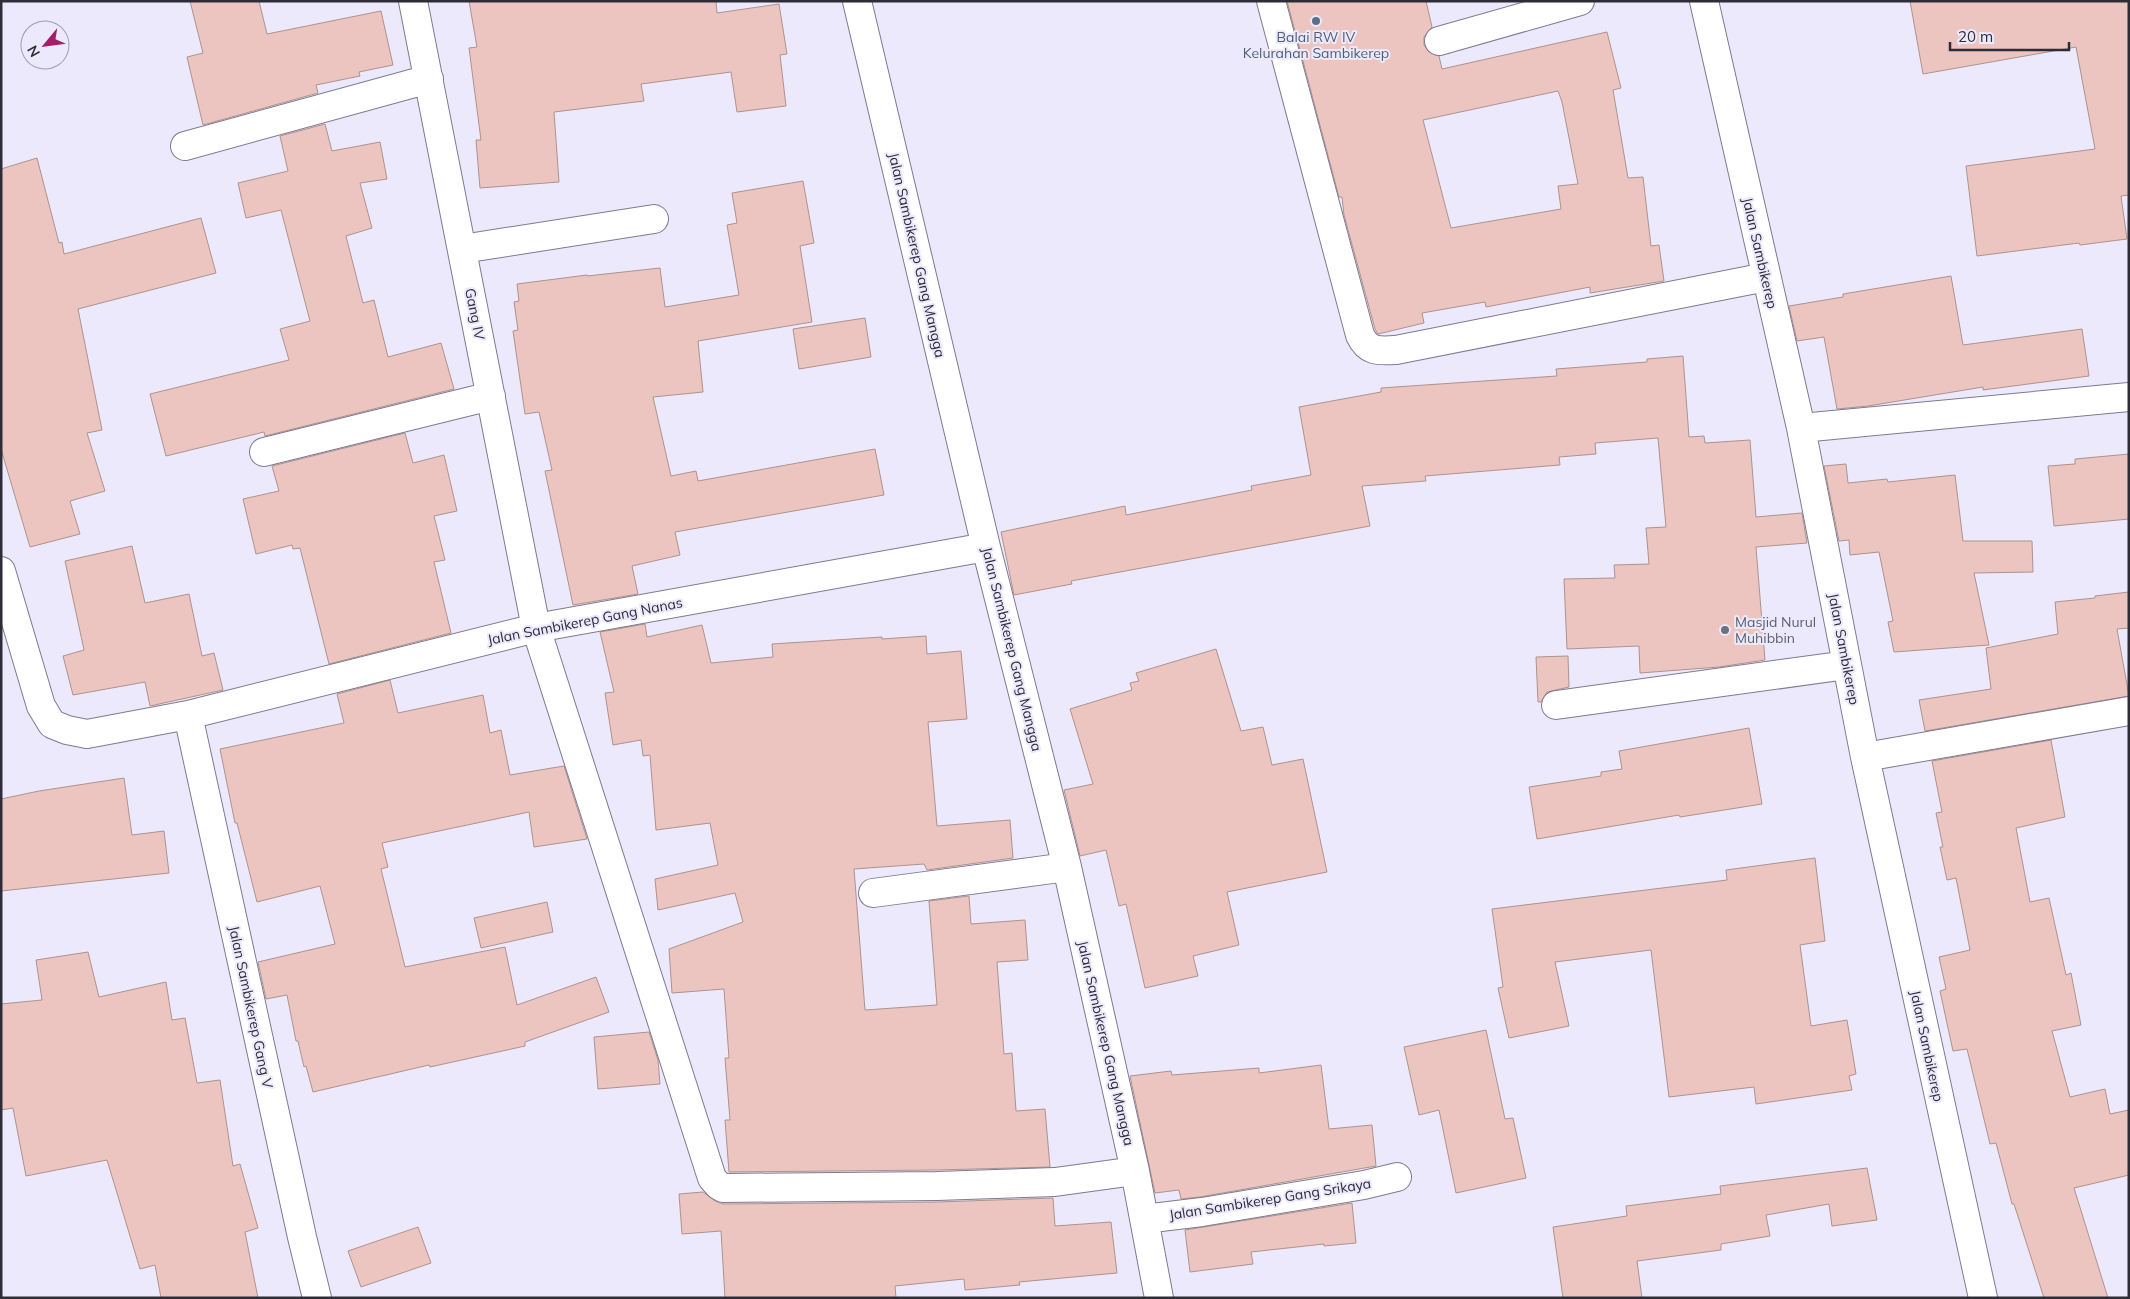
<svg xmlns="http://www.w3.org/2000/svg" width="2130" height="1299" font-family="Mulish,sans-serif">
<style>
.building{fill:#ecc5c0;stroke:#ae928e;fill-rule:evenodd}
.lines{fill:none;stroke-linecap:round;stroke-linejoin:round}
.street-casing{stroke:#7e7a90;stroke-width:30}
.street{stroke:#fff;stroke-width:28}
.service-dot{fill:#5c6f8a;stroke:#ece9fd;stroke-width:2}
.worship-dot{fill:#6b7280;stroke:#ece9fd;stroke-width:2}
.labels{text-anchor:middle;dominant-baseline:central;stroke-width:4;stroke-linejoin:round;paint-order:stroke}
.service-label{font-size:14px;fill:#4e5e75;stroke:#ece9fd}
.street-label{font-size:14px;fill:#2e2c36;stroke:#ece9fd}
.worship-label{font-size:14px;fill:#5b616d;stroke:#ece9fd;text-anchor:start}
</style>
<rect width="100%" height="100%" fill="#ece9fd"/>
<path class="building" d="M 190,1 L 259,1 L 267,34 L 381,11 L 393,65 L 359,72 L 360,76 L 316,85 L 318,93 L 203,125 L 187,57 L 203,53 Z
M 469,1 L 716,1 L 717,13 L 779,4 L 787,54 L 780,55 L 786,106 L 737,112 L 731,72 L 641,84 L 644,101 L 554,112 L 559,182 L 480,188 L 476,140 L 481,140 L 469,48 L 477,47 Z
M 1287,1 L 1426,1 L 1432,27 L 1424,37 L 1424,45 L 1429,52 L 1439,56 L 1442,69 L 1607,32 L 1621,88 L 1613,90 L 1628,178 L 1643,177 L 1651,246 L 1659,245 L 1664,281 L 1590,293 L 1590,287 L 1486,307 L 1485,302 L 1422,313 L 1424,323 L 1378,334 L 1375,329 L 1344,215 L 1342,197 L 1339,197 ZM 1558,91 L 1562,102 L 1578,184 L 1558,186 L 1561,209 L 1451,228 L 1423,120 Z
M 1910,1 L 2129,1 L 2129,195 L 2121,196 L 2127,239 L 2080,245 L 2079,243 L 1977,256 L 1966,166 L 2095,149 L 2076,47 L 1923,74 Z
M 325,124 L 332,151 L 380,142 L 387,179 L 360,183 L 372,228 L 346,236 L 363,303 L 374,300 L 388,357 L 441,343 L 454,389 L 265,436 L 264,432 L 166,456 L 150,394 L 289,360 L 280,329 L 310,321 L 281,210 L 246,218 L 238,183 L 288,171 L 280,136 Z
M 37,158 L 59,243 L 62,242 L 64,254 L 201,218 L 216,273 L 78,309 L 102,430 L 87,433 L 105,491 L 70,501 L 80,534 L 30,547 L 1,449 L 1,169 Z
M 803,181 L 814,243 L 800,246 L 812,322 L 698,341 L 703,392 L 653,397 L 671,476 L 696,471 L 698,481 L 875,449 L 884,495 L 675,532 L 680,555 L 632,566 L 638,594 L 573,605 L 545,471 L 552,470 L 539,412 L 525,414 L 513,331 L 518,330 L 514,302 L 519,301 L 517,284 L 587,275 L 587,276 L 660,268 L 665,307 L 739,295 L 727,225 L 737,223 L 732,193 Z
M 1951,276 L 1963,345 L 2082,329 L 2089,376 L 1983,390 L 1983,387 L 1868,406 L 1837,409 L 1824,337 L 1797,341 L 1789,306 L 1843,297 L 1843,294 Z
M 865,318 L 871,357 L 799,369 L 793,329 Z
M 1683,356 L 1689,437 L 1704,436 L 1705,443 L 1750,440 L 1756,517 L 1802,513 L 1807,543 L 1756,547 L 1765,660 L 1719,667 L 1640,673 L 1639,646 L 1567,649 L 1564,579 L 1615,578 L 1614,565 L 1649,564 L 1646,528 L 1666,527 L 1658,438 L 1595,443 L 1596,454 L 1559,457 L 1560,465 L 1425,476 L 1426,481 L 1362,486 L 1370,526 L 1071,581 L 1072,584 L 1014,595 L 1001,532 L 1125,506 L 1126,515 L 1252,490 L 1251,486 L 1311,475 L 1299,407 L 1381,392 L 1381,388 L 1557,376 L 1556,369 L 1647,362 L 1647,359 Z
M 405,433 L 413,463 L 444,455 L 457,511 L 434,516 L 445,560 L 434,562 L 451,633 L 329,664 L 300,548 L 293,549 L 292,545 L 256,554 L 243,499 L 279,491 L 272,466 Z
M 2129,454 L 2129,519 L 2054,526 L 2048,466 L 2075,464 L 2075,459 Z
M 1846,464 L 1848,483 L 1887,479 L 1888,482 L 1955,475 L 1963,541 L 2032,541 L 2033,572 L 1974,573 L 1989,645 L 1894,652 L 1888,622 L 1893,621 L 1879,552 L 1850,555 L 1849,540 L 1839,541 L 1824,466 Z
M 132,546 L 145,603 L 189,594 L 202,656 L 214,653 L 223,690 L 150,706 L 145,682 L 73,695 L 63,656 L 84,650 L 65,561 Z
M 2129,592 L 2129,628 L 2117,629 L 2129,696 L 1925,731 L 1919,700 L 1991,689 L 1986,648 L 2058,634 L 2055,602 L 2095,598 L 2095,596 Z
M 645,624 L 647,637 L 702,625 L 711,663 L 773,657 L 772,644 L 882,637 L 882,639 L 926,636 L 927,654 L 961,651 L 967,719 L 928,722 L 937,826 L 1010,820 L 1013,858 L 927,870 L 924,864 L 854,869 L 865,1010 L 937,1005 L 929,901 L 969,896 L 971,924 L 1025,920 L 1028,960 L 997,962 L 1004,1054 L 1012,1053 L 1016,1111 L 1045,1109 L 1050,1167 L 937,1170 L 729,1172 L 725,1120 L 730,1120 L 725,1058 L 729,1058 L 724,989 L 672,993 L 669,949 L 743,922 L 735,893 L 658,910 L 655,879 L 718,865 L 710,823 L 656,830 L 650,755 L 643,756 L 641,740 L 613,745 L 605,693 L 614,692 L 600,632 Z
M 1216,649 L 1241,731 L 1263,727 L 1272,765 L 1303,759 L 1327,872 L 1227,892 L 1239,945 L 1193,956 L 1198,976 L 1145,988 L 1126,904 L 1119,906 L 1106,850 L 1080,856 L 1064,790 L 1093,784 L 1070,709 L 1132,690 L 1130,683 L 1139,681 L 1136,673 Z
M 1568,656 L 1569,687 L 1547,692 L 1541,702 L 1538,702 L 1536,657 Z
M 390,680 L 398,713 L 483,695 L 490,733 L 501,730 L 510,775 L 564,766 L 587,839 L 534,847 L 529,812 L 382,843 L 388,867 L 381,869 L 405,967 L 505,947 L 517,1005 L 596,977 L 609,1012 L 525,1042 L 525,1046 L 430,1067 L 429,1065 L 313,1092 L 306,1066 L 304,1067 L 298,1041 L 296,1041 L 287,995 L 266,999 L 258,962 L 335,944 L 320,886 L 257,902 L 237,823 L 235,823 L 220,749 L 344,723 L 337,694 Z
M 1749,728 L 1762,804 L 1680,817 L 1679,815 L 1537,839 L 1529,787 L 1601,776 L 1601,772 L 1622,769 L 1619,751 Z
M 2051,740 L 2065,817 L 2016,828 L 2030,902 L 2049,898 L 2066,975 L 2071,973 L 2081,1025 L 2052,1031 L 2070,1097 L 2105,1089 L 2110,1114 L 2129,1110 L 2129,1175 L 2074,1188 L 2108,1298 L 2044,1298 L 2014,1204 L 2012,1204 L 1996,1143 L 1990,1144 L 1967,1049 L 1953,1051 L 1940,991 L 1946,989 L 1939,957 L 1970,950 L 1956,878 L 1947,880 L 1940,847 L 1943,847 L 1936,813 L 1942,812 L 1932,761 Z
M 124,778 L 132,835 L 164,831 L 169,873 L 1,891 L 1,799 L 39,791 Z
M 1815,858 L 1825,941 L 1800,945 L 1811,1026 L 1847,1020 L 1856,1074 L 1849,1076 L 1852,1090 L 1756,1104 L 1754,1087 L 1669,1097 L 1651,950 L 1555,962 L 1569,1026 L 1509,1038 L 1498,988 L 1503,987 L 1492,909 L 1727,880 L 1726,870 Z
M 547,902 L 553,932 L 481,948 L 474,918 Z
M 88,952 L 99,997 L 166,982 L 172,1020 L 185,1018 L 197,1083 L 220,1080 L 233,1166 L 240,1164 L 258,1228 L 245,1232 L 258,1298 L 161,1298 L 155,1265 L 140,1269 L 107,1160 L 26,1176 L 13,1108 L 1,1110 L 1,1004 L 42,1000 L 36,960 Z
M 1486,1030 L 1505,1119 L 1513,1118 L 1526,1178 L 1456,1193 L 1439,1110 L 1419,1115 L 1404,1047 Z
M 649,1032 L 658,1060 L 660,1084 L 598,1089 L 594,1037 Z
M 1321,1065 L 1329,1129 L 1372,1125 L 1376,1166 L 1200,1197 L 1181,1199 L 1179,1190 L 1155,1193 L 1130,1076 L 1171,1071 L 1172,1075 L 1259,1068 L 1259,1073 Z
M 1867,1168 L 1877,1220 L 1832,1226 L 1829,1204 L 1766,1215 L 1770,1236 L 1721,1244 L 1721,1250 L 1637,1261 L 1642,1298 L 1563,1298 L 1553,1227 L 1627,1216 L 1626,1206 L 1721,1194 L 1720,1186 Z
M 703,1192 L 715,1201 L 723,1204 L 937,1202 L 1053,1198 L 1055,1226 L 1111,1222 L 1117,1273 L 1019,1282 L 1020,1285 L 965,1290 L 964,1279 L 895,1286 L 896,1298 L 725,1298 L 721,1231 L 682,1234 L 679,1194 Z
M 1352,1203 L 1356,1243 L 1324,1246 L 1324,1244 L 1251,1252 L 1253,1264 L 1190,1272 L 1185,1230 Z
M 418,1227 L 431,1263 L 361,1287 L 348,1251 Z"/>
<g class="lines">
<defs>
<path id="street" d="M 413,1 L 536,628 L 712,1178 L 718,1185 L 723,1188 L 937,1186 L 1055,1182 L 1135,1171
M 857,1 L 986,547 L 1067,867 L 1135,1171 L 1159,1298
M 1271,1 L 1360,335 C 1368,352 1378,351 1396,350 L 1766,277
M 1704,1 L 1801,428 L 1865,757 L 1983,1298
M 1439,41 L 1580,1
M 185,146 L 429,79
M 462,249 L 654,219
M 1801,428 L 2129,397
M 264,452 L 491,396
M 1,571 L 41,706 L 52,724 L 67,730 L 87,734 L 188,715 L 536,628 L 986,547
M 1556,705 L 1847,665
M 188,715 L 302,1237 L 317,1298
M 1865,757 L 2129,711
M 873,893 L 1067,867
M 1144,1219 L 1202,1212 L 1364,1185 L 1397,1177"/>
</defs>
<use href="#street" class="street-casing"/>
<use href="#street" class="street"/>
</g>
<circle class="service-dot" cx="1316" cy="21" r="5"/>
<circle class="worship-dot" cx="1725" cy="630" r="5"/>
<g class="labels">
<g class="service-label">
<text x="1316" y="37">Balai RW IV<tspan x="1316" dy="16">Kelurahan Sambikerep</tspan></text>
</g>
<g class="street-label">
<text transform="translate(1760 253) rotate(77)">Jalan Sambikerep</text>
<text transform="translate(917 255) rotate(77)">Jalan Sambikerep Gang Mangga</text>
<text transform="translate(475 314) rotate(79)">Gang IV</text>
<text transform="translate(585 621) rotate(-11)">Jalan Sambikerep Gang Nanas</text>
<text transform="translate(1012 649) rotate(76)">Jalan Sambikerep Gang Mangga</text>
<text transform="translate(1844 649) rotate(79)">Jalan Sambikerep</text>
<text transform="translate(251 1007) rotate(78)">Jalan Sambikerep Gang V</text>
<text transform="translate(1106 1043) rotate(77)">Jalan Sambikerep Gang Mangga</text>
<text transform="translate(1927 1046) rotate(78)">Jalan Sambikerep</text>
<text transform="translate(1270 1199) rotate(-9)">Jalan Sambikerep Gang Srikaya</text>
</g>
<g class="worship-label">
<text x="1735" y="622">Masjid Nurul<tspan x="1735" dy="16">Muhibbin</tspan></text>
</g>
</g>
<rect width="2130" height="1299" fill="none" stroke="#2e2c36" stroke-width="5"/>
<g transform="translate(45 45) rotate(241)"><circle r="24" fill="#ece9fd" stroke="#a09dad"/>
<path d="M0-4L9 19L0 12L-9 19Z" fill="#a31d68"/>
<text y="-8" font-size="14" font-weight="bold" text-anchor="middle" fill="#2e2c36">N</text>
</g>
<path d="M1950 42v8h119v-8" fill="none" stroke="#2e2c36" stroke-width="2.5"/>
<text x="1958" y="42" font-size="15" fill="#2e2c36" stroke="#ece9fd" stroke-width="4" paint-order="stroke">20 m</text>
</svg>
